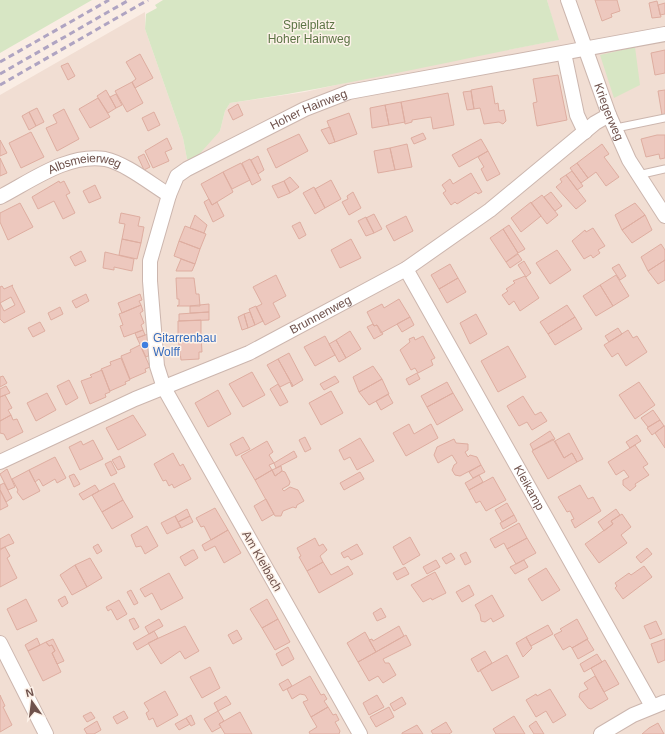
<svg xmlns="http://www.w3.org/2000/svg" width="665" height="734" font-family="Arial,sans-serif">
<style>
.residential{fill:#f1ded3}
.green{fill:#d7e6c4}
.building{fill:#edc8be;stroke:#deada0;fill-rule:evenodd}
.lines{fill:none;stroke-linecap:round;stroke-linejoin:round}
.lane-casing{stroke:#ccb6ae;stroke-width:9}
.street-casing{stroke:#ccb6ae;stroke-width:16}
.lane{stroke:#fff;stroke-width:7}
.street{stroke:#fff;stroke-width:14}
.rail{stroke:#afa4c2;stroke-width:3;stroke-dasharray:6 4;stroke-linecap:butt}
.shop-dot{fill:#3f7fe0;stroke:#fdf2e9;stroke-width:1.5}
.labels{text-anchor:middle;dominant-baseline:central;stroke-width:3;stroke-linejoin:round;paint-order:stroke}
.park-label{font-size:12px;fill:#5c7445;stroke:#fdf2e9}
.street-label{font-size:12px;fill:#6f524c;stroke:#fdf2e9}
.shop-label{font-size:12px;fill:#366cbe;stroke:#fdf2e9;text-anchor:start}
</style>
<rect width="100%" height="100%" fill="#faede4"/>
<path class="residential" d="M 547,0 L 665,0 L 665,734 L 0,734 L 0,95 L 145,12 L 145,29 L 183,138 L 187,159 L 220,131 L 225,111 L 230,103 L 305,92 L 388,73 L 558,40 Z"/>
<path class="green" d="M 0,0 L 92,0 L 0,53 Z
M 163,0 L 547,0 L 559,40 C 449,61 340,87 230,103 L 225,111 L 220,131 L 195,159 L 187,159 L 183,138 L 145,29 L 146,14 L 157,8 L 155,5 Z
M 635,47 L 640,85 L 614,98 L 600,55 Z"/>
<path class="building" d="M 595,0 L 617,0 L 620,11 L 611,14 L 612,17 L 602,21 Z
M 657,1 L 661,17 L 652,18 L 649,3 Z
M 665,3 L 665,14 L 660,15 L 658,5 Z
M 665,50 L 665,73 L 655,75 L 651,53 Z
M 140,54 L 153,78 L 135,88 L 132,82 L 136,79 L 126,62 Z
M 68,63 L 75,76 L 68,80 L 61,66 Z
M 558,75 L 567,120 L 537,126 L 533,103 L 537,102 L 533,79 Z
M 132,82 L 143,103 L 127,112 L 115,91 Z
M 492,86 L 495,104 L 498,103 L 499,111 L 504,110 L 506,121 L 503,124 L 499,122 L 484,124 L 480,108 L 474,109 L 471,90 Z
M 106,90 L 116,108 L 108,113 L 97,96 Z
M 665,90 L 665,115 L 662,115 L 658,91 Z
M 471,91 L 474,109 L 467,110 L 463,92 Z
M 448,93 L 454,125 L 433,129 L 431,117 L 412,120 L 412,122 L 405,124 L 401,102 Z
M 116,94 L 122,105 L 116,108 L 110,97 Z
M 98,98 L 110,117 L 90,128 L 79,109 Z
M 401,102 L 405,122 L 389,125 L 385,105 Z
M 238,104 L 243,115 L 233,120 L 228,110 Z
M 385,105 L 389,125 L 372,128 L 370,108 Z
M 37,108 L 44,122 L 36,126 L 29,112 Z
M 64,109 L 79,139 L 57,151 L 46,128 L 57,123 L 53,115 Z
M 29,112 L 36,126 L 29,130 L 22,116 Z
M 154,112 L 160,125 L 148,131 L 142,118 Z
M 349,113 L 357,134 L 335,142 L 327,121 Z
M 330,127 L 335,142 L 329,144 L 321,130 Z
M 31,132 L 44,157 L 21,168 L 9,143 Z
M 423,133 L 426,139 L 414,144 L 411,138 Z
M 299,134 L 308,151 L 276,168 L 267,149 Z
M 657,135 L 665,135 L 665,158 L 660,159 L 659,154 L 646,157 L 641,139 Z
M 167,138 L 172,149 L 165,152 L 169,161 L 153,168 L 145,151 Z
M 481,139 L 488,151 L 459,167 L 452,155 Z
M 0,140 L 7,153 L 0,156 Z
M 407,144 L 412,167 L 395,170 L 390,148 Z
M 602,144 L 609,154 L 604,157 L 619,177 L 606,186 L 596,172 L 588,178 L 577,163 Z
M 390,148 L 395,170 L 378,173 L 374,151 Z
M 488,151 L 500,174 L 487,181 L 481,169 L 484,167 L 478,157 Z
M 144,154 L 150,167 L 144,170 L 138,157 Z
M 258,156 L 264,170 L 258,174 L 251,160 Z
M 0,158 L 7,173 L 0,176 Z
M 250,159 L 261,180 L 252,185 L 242,163 Z
M 241,163 L 250,180 L 232,189 L 223,172 Z
M 577,163 L 588,178 L 581,183 L 570,168 Z
M 572,171 L 583,186 L 577,190 L 566,175 Z
M 223,172 L 233,192 L 212,205 L 201,184 Z
M 471,173 L 482,192 L 478,194 L 476,192 L 457,204 L 455,202 L 451,205 L 443,193 L 446,191 L 442,185 L 450,179 L 453,184 Z
M 566,175 L 586,201 L 576,209 L 556,187 L 562,182 L 560,179 Z
M 290,177 L 299,187 L 290,193 L 284,181 Z
M 331,180 L 341,199 L 325,208 L 315,189 Z
M 59,181 L 60,183 L 64,181 L 70,193 L 66,195 L 75,213 L 63,219 L 54,201 L 38,209 L 32,197 Z
M 284,181 L 290,193 L 278,198 L 272,186 Z
M 95,185 L 101,198 L 89,203 L 83,191 Z
M 314,187 L 325,208 L 315,214 L 303,193 Z
M 353,192 L 361,208 L 349,215 L 342,202 L 348,199 L 347,196 Z
M 551,192 L 562,206 L 555,211 L 544,197 Z
M 542,195 L 558,215 L 547,224 L 531,203 Z
M 209,199 L 212,205 L 217,202 L 224,216 L 213,222 L 204,202 Z
M 531,202 L 541,216 L 521,232 L 511,218 Z
M 20,203 L 33,227 L 8,240 L 0,222 L 0,213 Z
M 635,203 L 645,215 L 622,230 L 615,215 Z
M 121,213 L 140,217 L 138,226 L 144,227 L 141,243 L 122,239 L 125,224 L 119,223 Z
M 374,214 L 382,229 L 374,233 L 366,218 Z
M 195,215 L 207,225 L 204,233 L 190,228 Z
M 645,215 L 652,230 L 632,243 L 622,230 Z
M 406,216 L 413,231 L 394,241 L 386,226 Z
M 366,217 L 374,233 L 366,236 L 358,221 Z
M 300,222 L 306,235 L 299,239 L 292,226 Z
M 509,225 L 525,249 L 518,253 L 503,229 Z
M 185,226 L 206,234 L 200,249 L 179,241 Z
M 593,228 L 605,246 L 598,250 L 600,253 L 593,258 L 591,255 L 584,259 L 572,241 L 585,230 L 586,232 Z
M 503,229 L 518,253 L 506,262 L 490,238 Z
M 122,239 L 141,243 L 137,259 L 119,255 Z
M 351,239 L 361,258 L 340,268 L 331,250 Z
M 179,241 L 200,249 L 195,264 L 174,256 Z
M 661,244 L 665,250 L 665,260 L 648,271 L 641,257 Z
M 557,250 L 571,270 L 550,284 L 536,263 Z
M 81,251 L 86,261 L 75,266 L 70,257 Z
M 105,252 L 134,259 L 132,271 L 114,267 L 114,270 L 103,268 Z
M 518,254 L 522,260 L 510,268 L 506,262 Z
M 181,259 L 195,264 L 192,271 L 176,271 Z
M 665,260 L 665,280 L 658,284 L 648,271 Z
M 524,261 L 531,273 L 526,277 L 518,265 Z
M 450,264 L 458,278 L 439,289 L 431,275 Z
M 619,264 L 626,276 L 620,280 L 612,268 Z
M 276,275 L 286,296 L 273,303 L 280,317 L 265,325 L 256,307 L 262,304 L 253,287 Z
M 616,275 L 629,296 L 613,306 L 600,285 Z
M 525,276 L 539,298 L 520,311 L 514,301 L 509,305 L 502,295 L 508,291 L 506,289 L 515,283 L 513,281 Z
M 176,278 L 194,278 L 196,294 L 199,294 L 200,306 L 177,306 L 179,305 L 179,299 L 177,299 Z
M 458,278 L 466,292 L 447,303 L 439,289 Z
M 13,285 L 12,286 L 25,312 L 4,323 L 0,319 L 0,287 L 2,286 L 4,289 ZM 11,297 L 15,305 L 4,311 L 0,303 Z
M 600,285 L 613,306 L 596,316 L 583,296 Z
M 86,294 L 89,301 L 76,308 L 72,301 Z
M 140,294 L 142,300 L 139,301 L 141,305 L 122,313 L 118,303 Z
M 399,299 L 410,317 L 381,333 L 377,325 L 374,326 L 367,312 L 382,304 L 384,308 Z
M 209,304 L 209,312 L 190,313 L 190,306 Z
M 141,305 L 143,311 L 140,313 L 144,323 L 141,325 L 143,330 L 124,337 L 120,326 L 123,325 L 119,314 Z
M 567,305 L 575,317 L 548,334 L 540,322 Z
M 256,306 L 263,321 L 255,325 L 249,309 Z
M 60,307 L 63,314 L 51,320 L 48,313 Z
M 209,312 L 209,320 L 179,321 L 179,314 Z
M 250,312 L 255,325 L 248,328 L 244,314 Z
M 244,314 L 248,328 L 242,330 L 238,317 Z
M 476,314 L 487,334 L 470,344 L 460,323 Z
M 410,317 L 414,325 L 402,332 L 397,324 Z
M 575,317 L 582,329 L 555,345 L 548,334 Z
M 201,320 L 201,336 L 178,337 L 178,321 Z
M 40,322 L 45,331 L 33,337 L 28,328 Z
M 373,324 L 374,326 L 377,325 L 383,334 L 374,339 L 367,327 Z
M 618,328 L 622,334 L 609,342 L 605,336 Z
M 143,330 L 145,335 L 137,338 L 135,333 Z
M 628,330 L 633,338 L 637,336 L 647,352 L 626,366 L 618,353 L 612,357 L 604,345 Z
M 350,331 L 361,349 L 346,358 L 336,340 Z
M 148,334 L 150,355 L 146,357 L 137,338 Z
M 201,336 L 202,352 L 199,352 L 199,359 L 181,360 L 178,337 Z
M 325,336 L 335,355 L 315,366 L 304,347 Z
M 423,336 L 435,358 L 431,360 L 433,365 L 418,373 L 415,368 L 411,370 L 400,350 L 410,342 L 409,339 L 414,337 L 415,340 Z
M 336,340 L 346,358 L 339,362 L 329,344 Z
M 140,345 L 150,367 L 145,369 L 146,372 L 130,379 L 121,356 L 131,352 L 130,350 Z
M 508,346 L 526,377 L 498,392 L 481,361 Z
M 289,353 L 303,380 L 293,386 L 278,359 Z
M 121,358 L 130,380 L 125,382 L 126,384 L 110,391 L 101,369 L 111,365 L 110,362 Z
M 278,359 L 293,386 L 292,387 L 290,382 L 280,387 L 267,365 Z
M 373,366 L 382,379 L 359,392 L 353,377 Z
M 102,370 L 110,392 L 105,394 L 106,397 L 90,404 L 81,381 L 92,377 L 90,375 Z
M 252,372 L 265,395 L 243,407 L 229,384 Z
M 417,373 L 420,379 L 409,385 L 406,379 Z
M 3,376 L 7,383 L 0,387 L 0,377 Z
M 335,376 L 339,382 L 324,390 L 320,384 Z
M 382,379 L 389,394 L 369,405 L 359,392 Z
M 69,380 L 78,398 L 66,405 L 57,386 Z
M 447,382 L 453,393 L 427,407 L 421,396 Z
M 639,382 L 655,405 L 635,419 L 619,395 Z
M 278,384 L 288,402 L 280,406 L 270,389 Z
M 6,386 L 10,393 L 0,397 L 0,389 Z
M 218,390 L 231,414 L 208,427 L 195,403 Z
M 331,391 L 343,413 L 321,425 L 309,403 Z
M 47,393 L 56,410 L 36,421 L 27,403 Z
M 453,393 L 463,410 L 437,425 L 427,407 Z
M 388,394 L 393,403 L 381,410 L 376,401 Z
M 5,395 L 12,408 L 8,410 L 11,415 L 0,421 L 0,397 Z
M 523,396 L 535,415 L 541,412 L 547,421 L 532,430 L 527,422 L 519,426 L 507,406 Z
M 653,410 L 660,420 L 648,427 L 641,418 Z
M 11,415 L 13,420 L 17,419 L 23,432 L 7,440 L 4,434 L 0,433 L 0,421 Z
M 133,415 L 146,435 L 118,450 L 106,428 Z
M 660,420 L 664,426 L 652,435 L 647,428 Z
M 409,424 L 414,434 L 431,424 L 438,438 L 406,456 L 393,433 Z
M 664,426 L 665,426 L 665,448 L 655,433 Z
M 550,431 L 555,439 L 533,450 L 530,444 Z
M 569,433 L 583,459 L 577,462 L 572,453 L 564,458 L 555,441 Z
M 637,435 L 641,441 L 630,448 L 626,442 Z
M 243,437 L 250,449 L 236,456 L 230,444 Z
M 305,437 L 311,449 L 305,452 L 299,440 Z
M 360,438 L 374,461 L 357,470 L 350,457 L 344,460 L 339,450 Z
M 454,439 L 456,443 L 468,444 L 468,450 L 465,452 L 468,457 L 470,455 L 477,457 L 481,465 L 460,476 L 455,475 L 452,470 L 454,465 L 457,463 L 452,455 L 438,463 L 434,455 L 437,447 Z
M 553,439 L 564,458 L 572,453 L 577,462 L 548,479 L 532,451 Z
M 93,440 L 103,459 L 80,470 L 69,447 L 81,441 L 83,445 Z
M 267,441 L 273,452 L 269,455 L 274,463 L 269,465 L 272,470 L 255,480 L 241,456 Z
M 635,445 L 648,464 L 643,467 L 649,475 L 635,484 L 636,486 L 630,491 L 623,485 L 623,480 L 629,477 L 624,470 L 616,475 L 608,462 Z
M 294,451 L 297,457 L 276,468 L 274,463 Z
M 173,453 L 180,466 L 183,464 L 191,479 L 174,488 L 172,484 L 169,486 L 166,480 L 163,481 L 154,464 Z
M 120,456 L 125,467 L 118,470 L 112,460 Z
M 55,457 L 66,478 L 57,483 L 55,479 L 43,486 L 39,479 L 35,482 L 29,470 Z
M 111,461 L 117,473 L 111,476 L 105,464 Z
M 481,465 L 485,472 L 473,478 L 469,472 Z
M 281,466 L 282,471 L 275,476 L 272,470 Z
M 7,469 L 15,487 L 8,490 L 0,474 Z
M 29,470 L 40,491 L 23,500 L 17,492 L 18,490 L 12,479 Z
M 272,470 L 275,476 L 282,471 L 285,472 L 290,482 L 289,485 L 282,489 L 284,491 L 290,487 L 298,490 L 304,501 L 297,505 L 296,508 L 293,507 L 283,511 L 281,516 L 275,516 L 255,480 Z
M 360,472 L 364,479 L 344,490 L 340,483 Z
M 74,474 L 80,484 L 74,487 L 69,476 Z
M 479,475 L 483,482 L 469,490 L 465,483 Z
M 493,477 L 506,500 L 486,511 L 480,501 L 476,503 L 469,490 Z
M 4,483 L 12,498 L 6,502 L 0,490 L 0,485 Z
M 114,483 L 123,500 L 102,512 L 92,495 Z
M 95,485 L 99,491 L 83,500 L 79,494 Z
M 580,485 L 588,499 L 593,497 L 601,511 L 575,528 L 571,520 L 574,519 L 570,511 L 567,512 L 558,497 Z
M 0,490 L 8,506 L 0,510 Z
M 266,499 L 274,514 L 262,521 L 254,506 Z
M 123,500 L 133,517 L 112,529 L 102,512 Z
M 507,503 L 514,515 L 502,522 L 495,510 Z
M 215,508 L 228,530 L 211,540 L 204,526 L 201,527 L 196,518 Z
M 187,509 L 190,516 L 178,522 L 175,516 Z
M 616,509 L 620,515 L 611,521 L 613,524 L 604,531 L 598,522 Z
M 622,514 L 631,527 L 621,535 L 627,543 L 599,563 L 585,544 L 613,524 L 611,521 Z
M 514,515 L 517,521 L 503,529 L 500,523 Z
M 175,516 L 181,527 L 167,534 L 161,523 Z
M 190,516 L 193,522 L 181,528 L 178,522 Z
M 519,523 L 527,538 L 507,549 L 504,543 L 495,548 L 490,539 Z
M 147,526 L 158,546 L 145,554 L 141,546 L 136,547 L 131,535 Z
M 228,530 L 241,553 L 224,563 L 215,546 L 205,551 L 202,545 Z
M 9,534 L 14,543 L 0,549 L 0,539 Z
M 410,537 L 420,555 L 403,565 L 393,547 Z
M 315,538 L 319,546 L 323,544 L 327,550 L 320,556 L 323,562 L 307,571 L 299,557 L 301,556 L 297,548 Z
M 527,538 L 536,553 L 516,564 L 507,549 Z
M 98,544 L 102,551 L 97,554 L 93,547 Z
M 357,544 L 363,554 L 351,560 L 348,556 L 344,558 L 341,553 Z
M 5,547 L 10,556 L 7,558 L 17,578 L 0,587 L 0,550 Z
M 647,548 L 652,554 L 641,563 L 636,557 Z
M 192,550 L 194,550 L 198,558 L 185,566 L 180,557 Z
M 466,552 L 471,562 L 465,565 L 460,555 Z
M 451,553 L 455,559 L 446,564 L 442,558 Z
M 90,558 L 102,578 L 87,587 L 75,565 Z
M 436,560 L 440,567 L 427,574 L 423,567 Z
M 524,560 L 528,567 L 515,574 L 510,567 Z
M 323,562 L 331,575 L 348,566 L 353,574 L 319,593 L 307,571 Z
M 75,565 L 87,587 L 72,595 L 60,575 Z
M 644,566 L 652,577 L 623,599 L 615,588 L 617,586 L 615,583 L 629,573 L 631,575 Z
M 405,567 L 409,574 L 397,580 L 393,573 Z
M 546,568 L 560,590 L 542,601 L 528,579 Z
M 435,572 L 446,593 L 432,600 L 431,598 L 423,602 L 411,585 Z
M 169,573 L 183,598 L 161,610 L 152,593 L 145,597 L 140,589 Z
M 469,585 L 474,595 L 462,602 L 456,592 Z
M 131,590 L 138,603 L 134,605 L 127,592 Z
M 492,595 L 504,616 L 493,622 L 491,618 L 485,622 L 481,621 L 480,614 L 475,605 Z
M 65,596 L 68,603 L 62,607 L 58,600 Z
M 26,599 L 37,621 L 17,630 L 7,609 Z
M 267,599 L 278,619 L 262,628 L 250,609 Z
M 119,600 L 127,614 L 117,620 L 111,609 L 108,611 L 106,607 Z
M 381,608 L 386,617 L 377,621 L 373,613 Z
M 134,618 L 139,627 L 134,630 L 129,620 Z
M 159,619 L 163,626 L 149,634 L 145,627 Z
M 278,619 L 290,642 L 275,650 L 262,628 Z
M 577,619 L 588,639 L 572,648 L 570,646 L 563,650 L 554,635 L 562,631 L 560,629 Z
M 656,621 L 662,634 L 650,639 L 644,626 Z
M 548,625 L 553,634 L 531,646 L 526,637 Z
M 185,626 L 199,651 L 185,659 L 180,651 L 161,664 L 148,643 Z
M 399,626 L 404,636 L 376,652 L 369,640 L 372,639 L 373,641 Z
M 237,630 L 242,639 L 233,644 L 228,635 Z
M 154,631 L 158,638 L 137,650 L 133,643 Z
M 365,632 L 376,652 L 358,662 L 347,643 Z
M 406,635 L 411,645 L 383,659 L 385,663 L 389,663 L 396,675 L 383,683 L 378,676 L 369,681 L 358,662 Z
M 526,637 L 532,648 L 523,657 L 516,643 Z
M 37,638 L 40,645 L 28,651 L 25,645 Z
M 53,639 L 64,661 L 57,664 L 52,653 L 55,651 L 52,645 L 49,646 L 46,642 Z
M 587,639 L 594,650 L 578,659 L 572,648 Z
M 665,639 L 665,660 L 658,663 L 651,644 Z
M 46,642 L 49,646 L 52,645 L 55,651 L 52,653 L 61,672 L 43,681 L 28,651 Z
M 288,647 L 294,659 L 282,666 L 276,654 Z
M 485,651 L 492,663 L 478,672 L 471,659 Z
M 597,654 L 602,662 L 584,672 L 580,664 Z
M 507,655 L 519,677 L 492,691 L 480,670 Z
M 605,660 L 619,684 L 604,692 L 591,668 Z
M 210,667 L 220,688 L 202,698 L 190,677 Z
M 310,676 L 321,695 L 324,694 L 327,699 L 324,701 L 328,707 L 311,717 L 303,702 L 308,700 L 305,695 L 300,694 L 292,699 L 287,689 Z
M 595,676 L 608,699 L 591,709 L 588,708 L 579,697 L 580,693 L 588,689 L 584,683 Z
M 288,679 L 292,686 L 283,691 L 279,684 Z
M 550,689 L 566,715 L 553,723 L 546,711 L 536,717 L 526,700 L 536,694 L 537,696 Z
M 165,691 L 178,715 L 157,727 L 153,718 L 149,720 L 146,713 L 149,711 L 144,703 Z
M 0,695 L 5,706 L 3,707 L 12,725 L 0,732 Z
M 377,695 L 384,707 L 369,715 L 363,703 Z
M 226,696 L 231,704 L 218,711 L 214,703 Z
M 402,697 L 406,704 L 394,711 L 390,704 Z
M 328,707 L 333,715 L 336,714 L 339,720 L 335,722 L 340,731 L 339,734 L 310,734 L 309,732 L 317,727 L 311,717 Z
M 389,707 L 394,717 L 376,727 L 370,717 Z
M 124,711 L 128,718 L 117,724 L 113,717 Z
M 218,711 L 224,721 L 219,724 L 221,727 L 212,732 L 204,719 Z
M 91,712 L 95,718 L 87,722 L 83,716 Z
M 240,712 L 252,734 L 225,734 L 219,724 Z
M 191,715 L 195,724 L 191,726 L 186,718 Z
M 514,716 L 525,734 L 496,734 L 493,729 Z
M 186,718 L 190,724 L 179,730 L 175,724 Z
M 97,721 L 101,730 L 94,734 L 87,734 L 84,729 Z
M 536,721 L 544,734 L 534,734 L 529,726 Z
M 446,722 L 452,732 L 449,734 L 433,734 L 431,731 Z
M 658,723 L 664,734 L 642,734 L 649,728 Z
M 417,725 L 423,734 L 402,734 L 402,733 Z"/>
<g class="lines">
<defs>
<path id="lane" d="M 616,128 L 665,118
M 638,175 L 665,169"/>
<g id="street">
<path id="s1" d="M 568,0 L 609,115 L 629,160 L 665,216"/>
<path d="M 564,53 L 577,115 L 585,132"/>
<path id="s2" d="M 0,197 C 31,181 68,153 105,159 C 125,163 151,184 169,195"/>
<path id="s3" d="M 406,269 L 652,706"/>
<path id="s4" d="M 0,462 L 135,399 L 249,353 L 406,269 L 490,210 L 595,123 L 609,115"/>
<path d="M 0,643 L 46,734"/>
<path id="s5" d="M 360,734 L 164,388 L 157,366 L 150,281 L 150,261 L 169,195 L 177,176 L 187,169 L 305,109 L 349,92 L 665,34"/>
<path d="M 601,734 L 633,715 L 665,702"/>
</g>
</defs>
<use href="#lane" class="lane-casing"/>
<use href="#street" class="street-casing"/>
<use href="#lane" class="lane"/>
<use href="#street" class="street"/>
<path class="rail" d="M 0,62 L 109,0
M 0,74 L 129,0
M 0,85 L 148,0"/>
</g>
<circle class="shop-dot" cx="145" cy="345" r="4"/>
<g class="labels">
<g class="park-label">
<text x="309" y="25">Spielplatz<tspan x="309" dy="14">Hoher Hainweg</tspan></text>
</g>
<g class="street-label">
<text stroke="none"><textPath href="#s5" startOffset="763">Hoher Hainweg</textPath></text>
<text stroke="none"><textPath href="#s1" startOffset="119">Kriegerweg</textPath></text>
<text stroke="none"><textPath href="#s2" startOffset="93">Albsmeierweg</textPath></text>
<text stroke="none"><textPath href="#s4" startOffset="353">Brunnenweg</textPath></text>
<text stroke="none"><textPath href="#s3" startOffset="251">Kleikamp</textPath></text>
<text transform="translate(262 561) rotate(60)">Am Kleibach</text>
</g>
<g class="shop-label">
<text x="153" y="338">Gitarrenbau<tspan x="153" dy="14">Wolff</tspan></text>
</g>
</g>
<g transform="translate(32 702) rotate(346)" stroke="#fdf2e9" stroke-width="3" paint-order="stroke">
<path d="M0-3L7 15L0 10L-7 15Z" fill="#6f524c"/>
<text y="-6" font-size="11" font-weight="bold" text-anchor="middle" fill="#6f524c">N</text>
</g>
</svg>
